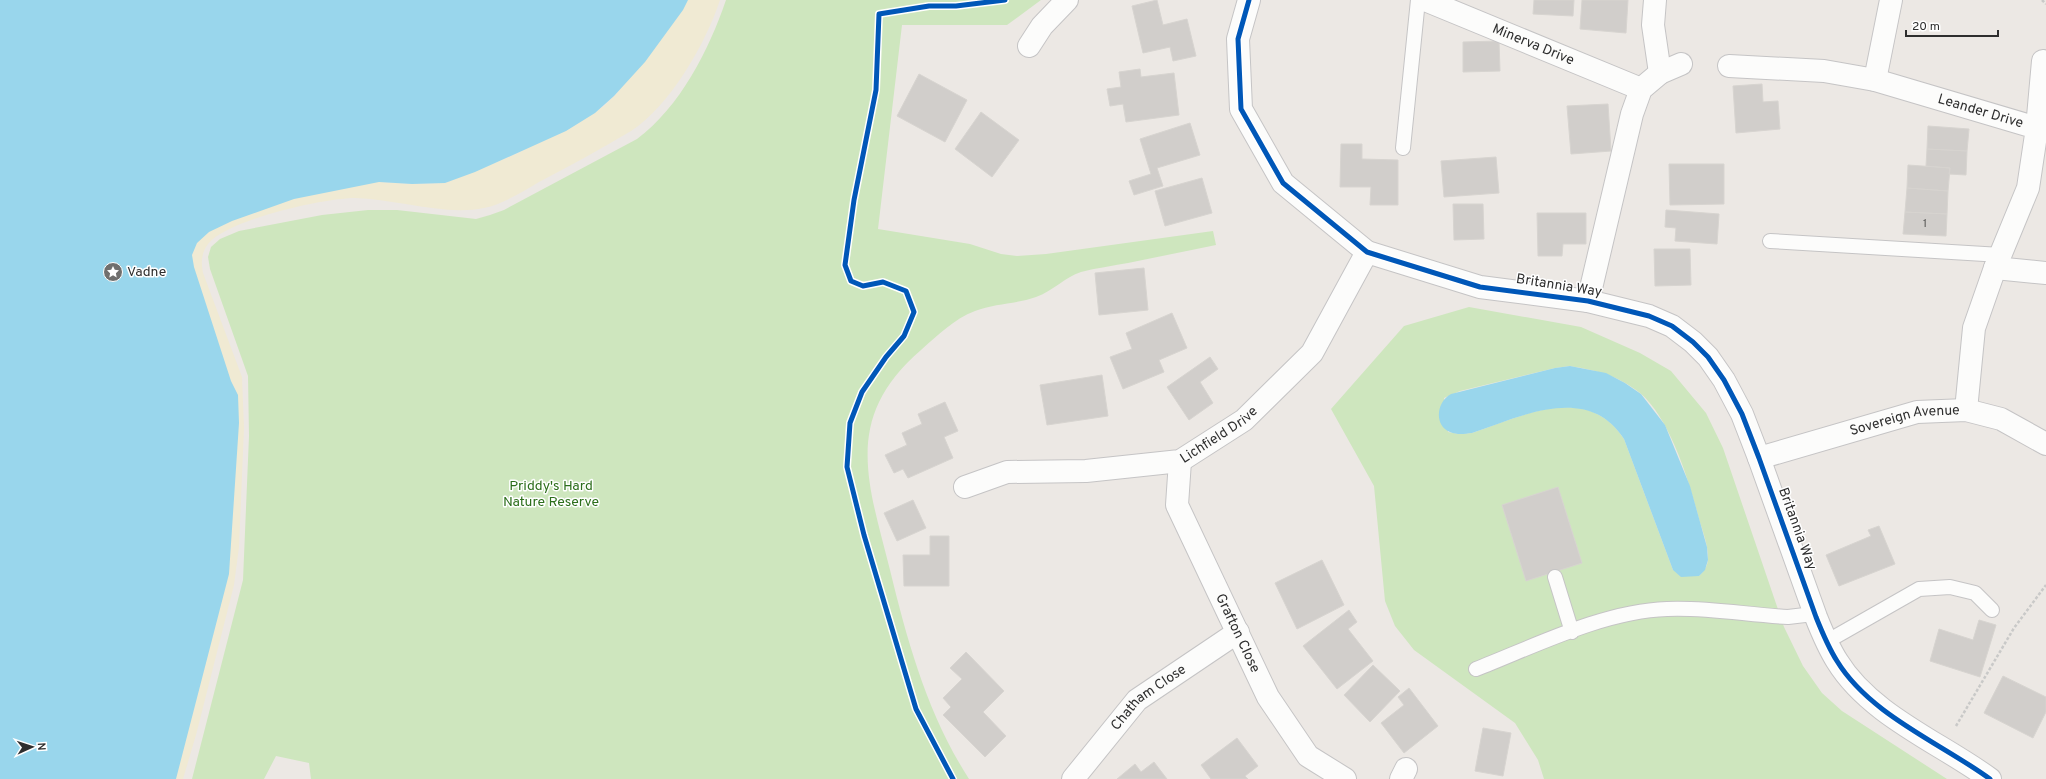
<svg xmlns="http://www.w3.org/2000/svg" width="2046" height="779" font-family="Overpass,sans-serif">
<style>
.green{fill:#cee6be;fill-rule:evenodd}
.sand{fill:#f0ead3}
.water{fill:#99d6ec}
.building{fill:#d1cecb;stroke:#d7d4d0}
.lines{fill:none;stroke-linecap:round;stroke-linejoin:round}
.lane-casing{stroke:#c5c4c5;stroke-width:16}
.street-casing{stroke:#c5c4c5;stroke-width:24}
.path{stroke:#c9c9c8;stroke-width:2.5;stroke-dasharray:3 2;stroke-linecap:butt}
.lane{stroke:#fcfcfb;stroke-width:14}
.street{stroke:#fcfcfb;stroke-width:22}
.cycleway-casing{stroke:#fff;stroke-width:8}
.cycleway{stroke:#0057b8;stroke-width:5}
.labels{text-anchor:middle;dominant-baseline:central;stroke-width:3;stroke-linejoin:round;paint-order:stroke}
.number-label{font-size:12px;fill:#585857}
.street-label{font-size:14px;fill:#2e2e2e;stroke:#fff}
.poi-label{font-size:14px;fill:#2e2e2e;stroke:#fff;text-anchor:start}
.park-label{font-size:14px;fill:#2c6e1b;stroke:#fff}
</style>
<rect width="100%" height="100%" fill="#ece8e4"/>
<path class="green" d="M 726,0 L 1041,0 L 1007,25 L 902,25 L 878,229 L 970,244 L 1001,254 L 1017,256 L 1046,254 L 1213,231 L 1216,245 C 1187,251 1157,257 1128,263 C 1112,266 1096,268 1081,272 C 1065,277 1053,291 1036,297 C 1017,304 995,303 975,311 C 954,319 938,335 921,350 C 842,418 868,482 890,570 C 908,644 928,715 969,779 L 311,779 L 309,763 L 276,756 L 264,779 L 192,779 L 243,580 L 249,436 L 248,376 L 210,269 L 208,257 L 211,247 L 220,239 L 239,231 L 322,215 L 368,210 L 397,210 L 476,219 L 490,215 L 504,210 L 637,139 C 680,107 709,50 726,0 Z
M 1469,307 L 1581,327 L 1640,353 L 1671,371 L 1706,413 L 1723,448 L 1784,627 L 1803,666 L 1822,693 L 1842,711 L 1947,779 L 1544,779 L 1538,760 L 1515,723 L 1414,650 L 1395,626 L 1385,601 L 1374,486 L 1331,409 L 1404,326 ZM 1570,366 C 1598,371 1617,375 1640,393 C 1671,419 1689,482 1699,519 C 1703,532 1708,545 1708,558 C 1708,566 1704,571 1699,576 L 1673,570 L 1624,439 C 1587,382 1522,416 1472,433 L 1459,434 L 1448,432 L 1444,398 L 1460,391 L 1555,368 Z"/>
<path class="sand" d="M 681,0 L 720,0 C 706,43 670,106 631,131 C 601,149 570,166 539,182 C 522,192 503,204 484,208 C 444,216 396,199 355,198 C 323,198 227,220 208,244 C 201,253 201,263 203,273 L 242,377 L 244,428 L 239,547 L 234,585 L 196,735 L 183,779 L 166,779 L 195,313 L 186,227 L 363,181 L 412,184 L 445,183 L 516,154 L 583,120 L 604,106 L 618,92 Z"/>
<path class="water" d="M 0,0 L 688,0 L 683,10 L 645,62 L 614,96 L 595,113 L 566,131 L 475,172 L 445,183 L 412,184 L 379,182 L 294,199 L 232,221 L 209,232 L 197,243 L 192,255 L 194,267 L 231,381 L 238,395 L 239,423 L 229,574 L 176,779 L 0,779 Z
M 1570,366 L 1606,373 L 1625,383 L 1641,394 L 1665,425 L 1690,486 L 1707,547 L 1708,560 L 1705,570 L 1699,576 L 1681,577 L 1673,570 L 1624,439 C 1588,383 1522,416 1472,433 C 1464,434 1457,435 1450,432 C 1434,426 1436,402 1451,394 L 1555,368 Z"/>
<path class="building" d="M 1157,0 L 1163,25 L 1187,19 L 1196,56 L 1173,61 L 1170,47 L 1143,53 L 1132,6 Z
M 1534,0 L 1574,0 L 1573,16 L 1533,14 Z
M 1582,0 L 1628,0 L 1626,33 L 1580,29 Z
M 1499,41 L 1500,71 L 1463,72 L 1463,42 Z
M 1140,69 L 1141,77 L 1174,73 L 1179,115 L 1126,122 L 1123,104 L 1110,106 L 1107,89 L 1121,87 L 1119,72 Z
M 919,74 L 967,100 L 945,142 L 897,116 Z
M 1762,84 L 1763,102 L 1778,101 L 1780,129 L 1736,133 L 1733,86 Z
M 1608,104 L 1611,151 L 1571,154 L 1567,106 Z
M 981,112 L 1019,140 L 992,177 L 955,149 Z
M 1190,123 L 1200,155 L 1157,168 L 1163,186 L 1134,195 L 1129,181 L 1151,174 L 1140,139 Z
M 1928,126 L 1969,129 L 1967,151 L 1927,149 Z
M 1341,144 L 1362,144 L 1362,159 L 1398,160 L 1398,205 L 1370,205 L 1371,187 L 1340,187 Z
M 1927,149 L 1967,151 L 1966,175 L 1949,174 L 1950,168 L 1926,166 Z
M 1496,157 L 1499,193 L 1444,197 L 1441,161 Z
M 1669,164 L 1724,164 L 1724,204 L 1670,205 Z
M 1908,165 L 1950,168 L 1948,191 L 1907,188 Z
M 1202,178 L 1212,213 L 1165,226 L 1155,191 Z
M 1907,188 L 1948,191 L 1947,214 L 1905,212 Z
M 1453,204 L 1483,204 L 1484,239 L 1454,240 Z
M 1666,210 L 1719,214 L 1717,244 L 1675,241 L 1676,228 L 1665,227 Z
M 1905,212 L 1947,214 L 1946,236 L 1903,234 Z
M 1537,213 L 1586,213 L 1586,244 L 1563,244 L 1562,256 L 1538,256 Z
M 1654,249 L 1690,249 L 1691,285 L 1655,286 Z
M 1144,268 L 1148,310 L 1099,315 L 1095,273 Z
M 1172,313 L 1187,348 L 1159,360 L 1164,372 L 1123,389 L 1110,357 L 1132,349 L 1126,333 Z
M 1210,357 L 1218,369 L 1200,382 L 1213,403 L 1189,420 L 1167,387 Z
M 1102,375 L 1108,416 L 1047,425 L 1040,385 Z
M 945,402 L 958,431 L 944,437 L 953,458 L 908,478 L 903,469 L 894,473 L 885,455 L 907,445 L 902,433 L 922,424 L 918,414 Z
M 1558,487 L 1582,563 L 1526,581 L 1502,505 Z
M 913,500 L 926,528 L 897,541 L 884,513 Z
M 1879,526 L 1895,564 L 1839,586 L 1826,555 L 1871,536 L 1868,530 Z
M 930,536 L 949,536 L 949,586 L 904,586 L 903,555 L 930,555 Z
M 1322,560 L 1344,605 L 1297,629 L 1275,583 Z
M 1349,610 L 1357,622 L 1348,629 L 1373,661 L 1337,689 L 1303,646 Z
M 1979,620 L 1996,625 L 1980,677 L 1930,661 L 1939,629 L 1973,640 Z
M 966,652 L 1004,691 L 983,712 L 1006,736 L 985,757 L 943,715 L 951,707 L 943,698 L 962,679 L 950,668 Z
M 1373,665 L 1400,691 L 1370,722 L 1344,695 Z
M 2003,676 L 2046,697 L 2046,712 L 2033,738 L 1984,713 Z
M 1409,688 L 1438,726 L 1404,753 L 1381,723 L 1404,705 L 1398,697 Z
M 1483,728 L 1511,733 L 1503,776 L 1475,771 Z
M 1237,738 L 1258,766 L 1245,776 L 1248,779 L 1211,779 L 1201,765 Z
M 1154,762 L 1167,779 L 1117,779 L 1135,764 L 1141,772 Z"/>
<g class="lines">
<defs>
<path id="lane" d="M 1403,148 L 1418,0
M 1770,241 L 2001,255
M 1555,577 L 1572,632
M 1826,642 L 1919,589 L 1950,587 L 1975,593 L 1992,610
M 1476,669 C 1535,646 1604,611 1667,609 C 1707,607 1748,615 1788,617 L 1805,615 L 1814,611"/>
<g id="street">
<path d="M 1249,0 L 1238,39 L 1241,109 L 1283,183 L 1367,252 L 1480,287 L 1588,301 L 1649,316 L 1672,326 L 1693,342 L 1708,357 L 1724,380 L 1742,414 L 1759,458 L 1816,617 C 1822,632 1828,647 1837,661 C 1870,715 1941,743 1990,779"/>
<path id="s1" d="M 1425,0 L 1641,89"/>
<path d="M 1655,0 L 1653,25 L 1660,73"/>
<path d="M 1029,46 L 1042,26 L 1067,0"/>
<path id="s2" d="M 1729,66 L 1824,71 L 1875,80 L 2037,128 L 2028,188 L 1995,268 L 1974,328 L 1966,410"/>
<path d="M 1875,80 L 1891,0"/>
<path d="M 2037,128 L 2043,61"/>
<path d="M 1995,268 L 2046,273"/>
<path d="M 1588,301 L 1632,114 L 1641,89 L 1660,73 L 1681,64"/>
<path id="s3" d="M 1759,458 L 1917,412 L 1966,410 L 2001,419 L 2046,444"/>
<path id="s4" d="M 1180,461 L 1177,505 L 1268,697 L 1308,756 L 1345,779"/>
<path id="s5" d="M 965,487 L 1007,472 L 1086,471 L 1180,461 L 1244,420 L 1312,353 L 1367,252"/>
<path id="s6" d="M 1073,779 L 1137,700 L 1238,632"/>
<path d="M 1401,779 L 1406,769"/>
</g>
</defs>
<use href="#lane" class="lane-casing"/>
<use href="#street" class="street-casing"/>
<path class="path" d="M 2042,0 L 2046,4
M 1956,726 L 2014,628 L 2046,585"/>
<use href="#lane" class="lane"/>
<use href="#street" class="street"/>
<defs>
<path id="cycleway" d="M 1249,0 L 1238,39 L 1241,109 L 1283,183 L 1367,252 L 1480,287 L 1588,301 L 1649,316 L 1672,326 L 1693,342 L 1708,357 L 1724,380 L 1742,414 L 1759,458 L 1816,617 C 1822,632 1828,647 1837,661 C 1870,715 1941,743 1990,779
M 953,779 L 916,709 L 864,535 L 847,467 L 850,423 L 862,392 L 886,357 L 904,336 L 914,312 L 906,291 L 883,282 L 863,286 L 851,281 L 845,265 L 854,200 L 876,90 L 879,14 L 929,6 L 956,6 L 1005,0"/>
</defs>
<use href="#cycleway" class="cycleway-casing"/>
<use href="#cycleway" class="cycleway"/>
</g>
<defs>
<symbol id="sight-disc" viewBox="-11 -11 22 22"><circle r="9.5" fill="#706f6e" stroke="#fff"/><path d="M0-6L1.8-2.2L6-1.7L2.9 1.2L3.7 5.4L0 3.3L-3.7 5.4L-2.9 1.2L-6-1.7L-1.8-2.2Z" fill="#fff"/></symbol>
</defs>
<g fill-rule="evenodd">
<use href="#sight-disc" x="102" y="261" width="22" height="22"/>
</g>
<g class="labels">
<g class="number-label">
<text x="1925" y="224">1</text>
</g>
<g class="street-label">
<text stroke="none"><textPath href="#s1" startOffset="117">Minerva Drive</textPath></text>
<text stroke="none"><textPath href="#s2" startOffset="257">Leander Drive</textPath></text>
<text transform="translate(1559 286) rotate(9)">Britannia Way</text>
<text stroke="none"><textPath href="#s3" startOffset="151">Sovereign Avenue</textPath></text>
<text stroke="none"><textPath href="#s5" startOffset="265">Lichfield Drive</textPath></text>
<text transform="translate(1797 529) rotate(70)">Britannia Way</text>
<text stroke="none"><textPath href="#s4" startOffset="186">Grafton Close</textPath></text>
<text stroke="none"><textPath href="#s6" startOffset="112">Chatham Close</textPath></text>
</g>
<g class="poi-label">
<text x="127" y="272">Vadne</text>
</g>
<g class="park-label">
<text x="551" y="486">Priddy's Hard<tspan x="551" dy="16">Nature Reserve</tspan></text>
</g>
</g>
<g transform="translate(32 747) rotate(87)" stroke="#ffffff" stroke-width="3" paint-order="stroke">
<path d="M0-3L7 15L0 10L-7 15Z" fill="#2e2e2e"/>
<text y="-6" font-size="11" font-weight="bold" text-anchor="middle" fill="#2e2e2e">N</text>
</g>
<path d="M1906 30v6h92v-6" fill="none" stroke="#2e2e2e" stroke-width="2"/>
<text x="1912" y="30" font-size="12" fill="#2e2e2e" stroke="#ffffff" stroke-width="3" paint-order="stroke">20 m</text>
</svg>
